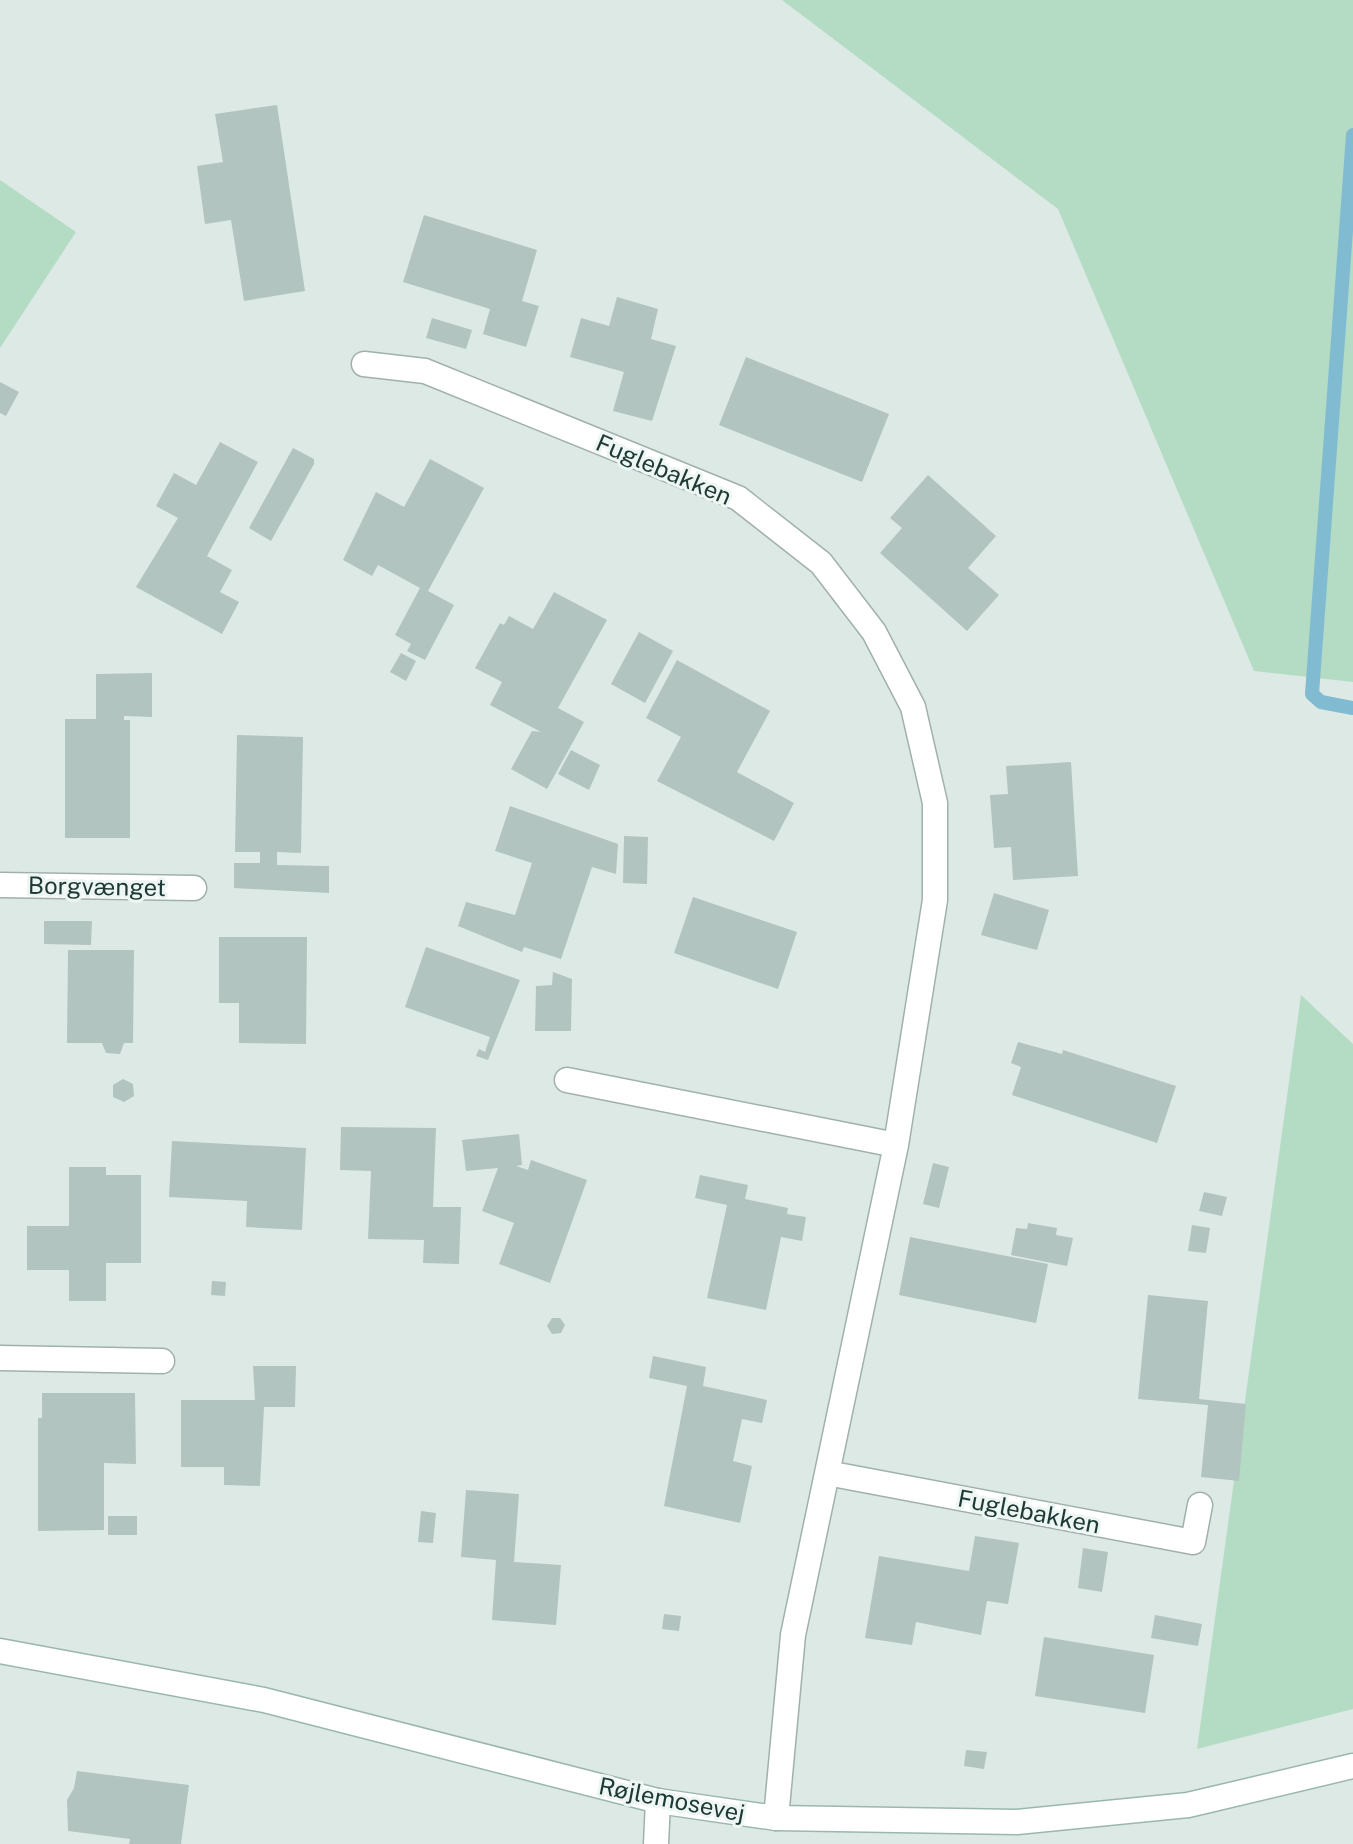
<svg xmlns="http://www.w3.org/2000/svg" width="1353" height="1844" font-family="'Public Sans',sans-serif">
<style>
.green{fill:#b4dcc4}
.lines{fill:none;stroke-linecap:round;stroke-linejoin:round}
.stream{stroke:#81bbd2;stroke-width:14}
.building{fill:#b2c4bf}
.street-casing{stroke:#a0b1ad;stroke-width:27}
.secondary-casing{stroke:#9bb6b0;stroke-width:27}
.street{stroke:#fff;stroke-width:24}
.secondary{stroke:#fff;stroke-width:24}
.labels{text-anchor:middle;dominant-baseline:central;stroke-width:6;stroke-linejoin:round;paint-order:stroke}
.street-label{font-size:24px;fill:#1e3935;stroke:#edf6f3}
</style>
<rect width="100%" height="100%" fill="#dde9e5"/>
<path class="green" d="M 782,0 L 1353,0 L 1353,682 L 1254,671 L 1058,209 Z
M 0,180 L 76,232 L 0,348 Z
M 1301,995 L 1353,1044 L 1353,1709 L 1197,1749 Z"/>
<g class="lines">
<path class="stream" d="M 1353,135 L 1312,694 L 1321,702 L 1353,708"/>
</g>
<path class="building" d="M 277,105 L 305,291 L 244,301 L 231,220 L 205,224 L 197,166 L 223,162 L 215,114 Z
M 424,215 L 537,250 L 522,301 L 539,306 L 526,347 L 483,334 L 490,309 L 403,282 Z
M 617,297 L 658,309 L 651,339 L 676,346 L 652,421 L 613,411 L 624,372 L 570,357 L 581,318 L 609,326 Z
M 432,318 L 472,330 L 466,349 L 426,338 Z
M 746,357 L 889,414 L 862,482 L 719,425 Z
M 0,382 L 19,392 L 6,416 L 0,413 Z
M 220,442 L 258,462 L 207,556 L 232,570 L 220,592 L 239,602 L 222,634 L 136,587 L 178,518 L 156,506 L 174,473 L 196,485 Z
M 293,448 L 314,459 L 314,464 L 271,541 L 249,528 Z
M 430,459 L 484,488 L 428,591 L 454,605 L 425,660 L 407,651 L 411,644 L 395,635 L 420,588 L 378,565 L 372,576 L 343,560 L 376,492 L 404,507 Z
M 928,475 L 996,536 L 968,568 L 999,595 L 967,631 L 880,553 L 902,528 L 890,518 Z
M 554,592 L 607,620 L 558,708 L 584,722 L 547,789 L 511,769 L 532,731 L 541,732 L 490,705 L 502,682 L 475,668 L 500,623 L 504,625 L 509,616 L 533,629 Z
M 639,632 L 673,651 L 645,703 L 611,684 Z
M 401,653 L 416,661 L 406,681 L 390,672 Z
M 677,660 L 770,711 L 737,772 L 794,803 L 774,841 L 657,781 L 681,737 L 646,718 Z
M 152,673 L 152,717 L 124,716 L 124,720 L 130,720 L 130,838 L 65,838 L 65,719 L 96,719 L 96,674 Z
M 237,735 L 303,737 L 301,853 L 277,852 L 277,865 L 329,866 L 329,893 L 234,888 L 234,863 L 260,863 L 260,852 L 235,852 Z
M 571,750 L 600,765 L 589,790 L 558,774 Z
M 1071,762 L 1078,876 L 1013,880 L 1011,847 L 994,848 L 990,795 L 1008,794 L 1006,766 Z
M 510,806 L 618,844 L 616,874 L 592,867 L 561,959 L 524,947 L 522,952 L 458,926 L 466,902 L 515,915 L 532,863 L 495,851 Z
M 624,836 L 648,837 L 647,884 L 623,883 Z
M 994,893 L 1049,910 L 1037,950 L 981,935 Z
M 693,897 L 797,932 L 778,989 L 674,953 Z
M 44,921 L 92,921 L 91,945 L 44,944 Z
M 219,937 L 307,937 L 306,1044 L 239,1043 L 239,1003 L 219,1003 Z
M 426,947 L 520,980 L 488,1060 L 476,1056 L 479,1049 L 485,1052 L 490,1037 L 405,1007 Z
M 68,950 L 134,950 L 133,1043 L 124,1043 L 120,1054 L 106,1053 L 102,1043 L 67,1043 Z
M 553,972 L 572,979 L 571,1031 L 535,1031 L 536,986 L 552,985 Z
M 1018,1042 L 1062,1054 L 1063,1050 L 1176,1086 L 1157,1143 L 1012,1095 L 1021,1067 L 1011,1063 Z
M 123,1079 L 133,1084 L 134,1096 L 124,1102 L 113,1097 L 113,1085 Z
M 341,1127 L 436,1128 L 433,1207 L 461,1207 L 459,1264 L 423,1263 L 424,1240 L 368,1239 L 371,1171 L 340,1170 Z
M 519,1134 L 522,1165 L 516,1166 L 528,1170 L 531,1160 L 587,1180 L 550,1283 L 499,1264 L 514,1223 L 482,1211 L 498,1168 L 466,1171 L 462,1140 Z
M 172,1141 L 306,1148 L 302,1230 L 246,1227 L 247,1201 L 169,1197 Z
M 933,1163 L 949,1167 L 939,1208 L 923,1204 Z
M 69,1167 L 106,1167 L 106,1175 L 141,1175 L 141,1263 L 106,1263 L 106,1301 L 69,1301 L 69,1270 L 27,1270 L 27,1226 L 69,1226 Z
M 700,1175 L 748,1185 L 745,1199 L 788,1208 L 787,1214 L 806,1217 L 802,1241 L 781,1237 L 766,1310 L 707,1298 L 727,1205 L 695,1198 Z
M 1204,1192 L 1227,1197 L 1222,1216 L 1199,1211 Z
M 1028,1223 L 1057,1228 L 1056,1235 L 1073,1238 L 1067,1266 L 1011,1255 L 1016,1228 L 1027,1229 Z
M 1192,1225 L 1210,1228 L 1206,1253 L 1188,1251 Z
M 910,1237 L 1048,1264 L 1036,1323 L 899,1295 Z
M 212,1281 L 226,1282 L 225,1296 L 211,1295 Z
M 1148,1295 L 1208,1301 L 1199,1399 L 1246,1404 L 1239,1481 L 1201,1477 L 1208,1405 L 1138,1399 Z
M 552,1318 L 560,1318 L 565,1325 L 561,1333 L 552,1334 L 547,1326 Z
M 653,1356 L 706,1367 L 703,1386 L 767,1400 L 762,1423 L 742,1419 L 733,1461 L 752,1466 L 740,1523 L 664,1506 L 687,1386 L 649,1378 Z
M 253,1366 L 296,1366 L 295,1407 L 264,1407 L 260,1486 L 224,1485 L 224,1467 L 181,1467 L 181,1400 L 255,1400 Z
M 42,1393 L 135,1393 L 136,1464 L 104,1463 L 104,1530 L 38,1531 L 38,1418 L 42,1418 Z
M 466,1490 L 519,1494 L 514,1562 L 561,1565 L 556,1625 L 492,1620 L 496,1560 L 461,1557 Z
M 421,1511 L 436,1513 L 433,1543 L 418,1542 Z
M 108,1516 L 137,1516 L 137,1535 L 108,1535 Z
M 975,1536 L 1019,1543 L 1008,1604 L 987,1601 L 981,1635 L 916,1622 L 912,1645 L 865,1638 L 879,1556 L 969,1571 Z
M 1083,1548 L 1108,1552 L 1102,1592 L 1078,1588 Z
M 664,1614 L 681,1616 L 679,1631 L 662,1629 Z
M 1155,1615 L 1202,1624 L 1198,1646 L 1151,1638 Z
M 1044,1637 L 1154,1655 L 1145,1713 L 1035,1696 Z
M 966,1750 L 987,1752 L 984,1769 L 964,1766 Z
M 77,1771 L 189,1785 L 181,1844 L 129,1844 L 130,1839 L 68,1831 L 67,1800 L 74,1788 Z"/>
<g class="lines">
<defs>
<path id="street" d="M 364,364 L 425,371 L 738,498 L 821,563 L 874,632 L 913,707 L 935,803 L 935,900 L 896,1145 L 793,1635 L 776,1818
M 0,885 L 194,888
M 567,1080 L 896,1145
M 0,1358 L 162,1361
M 827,1473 L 1193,1542 L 1200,1505
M 656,1844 L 658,1801"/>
<path id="secondary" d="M 0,1651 L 264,1700 L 658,1801 L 776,1818 L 1017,1822 L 1188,1805 L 1353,1766"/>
</defs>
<use href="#street" class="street-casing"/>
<use href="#secondary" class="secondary-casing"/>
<use href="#street" class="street"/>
<use href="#secondary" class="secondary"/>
</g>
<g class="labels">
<g class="street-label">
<text transform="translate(664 469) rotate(23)">Fuglebakken</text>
<text transform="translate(97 886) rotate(1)">Borgvænget</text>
<text transform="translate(1029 1511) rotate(11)">Fuglebakken</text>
<text transform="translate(672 1799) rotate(11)">Røjlemosevej</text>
</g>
</g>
</svg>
